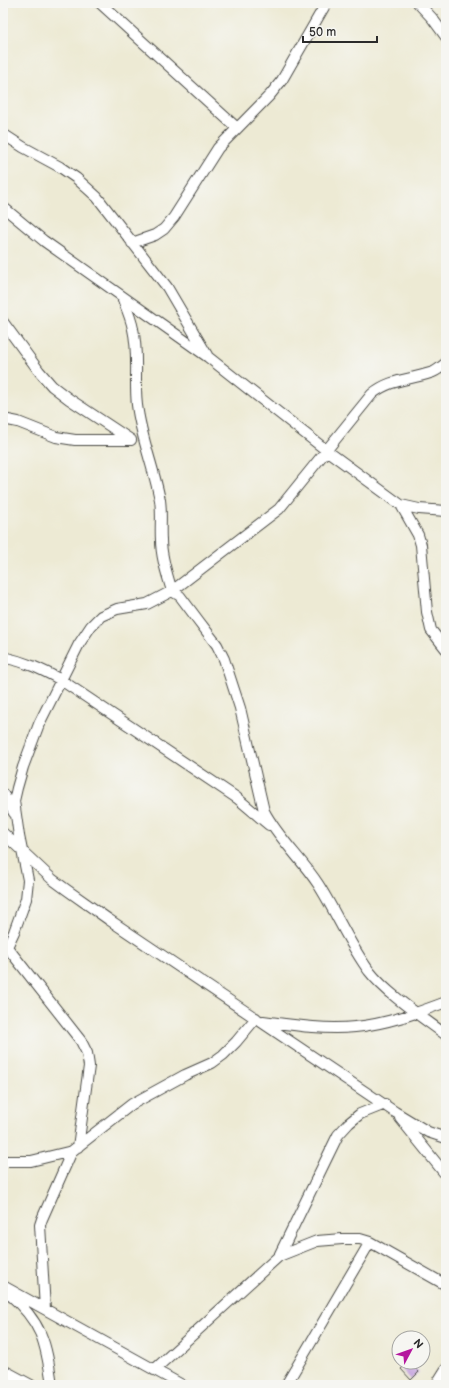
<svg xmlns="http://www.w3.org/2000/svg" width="449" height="1388" font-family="'Balsamiq Sans',sans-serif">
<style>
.building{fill:#bf9adb}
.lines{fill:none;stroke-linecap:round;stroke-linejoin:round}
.street-casing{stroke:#484844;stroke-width:12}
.street{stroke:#fff;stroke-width:10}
</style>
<rect width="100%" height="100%" fill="#f6f6f2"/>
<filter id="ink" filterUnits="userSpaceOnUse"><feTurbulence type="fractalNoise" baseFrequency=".025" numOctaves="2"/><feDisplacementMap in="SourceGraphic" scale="8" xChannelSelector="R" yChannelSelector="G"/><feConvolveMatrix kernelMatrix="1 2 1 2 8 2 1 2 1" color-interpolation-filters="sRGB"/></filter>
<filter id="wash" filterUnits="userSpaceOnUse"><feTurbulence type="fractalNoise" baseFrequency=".012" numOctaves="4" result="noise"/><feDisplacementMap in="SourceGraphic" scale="16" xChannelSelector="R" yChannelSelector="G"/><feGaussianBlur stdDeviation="0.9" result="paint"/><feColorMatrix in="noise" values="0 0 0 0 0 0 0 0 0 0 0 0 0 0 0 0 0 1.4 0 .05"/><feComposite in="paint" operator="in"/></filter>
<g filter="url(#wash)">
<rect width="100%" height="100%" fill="#edead4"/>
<g id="blocks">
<path class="building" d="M 408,1362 L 409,1362 L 419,1372 L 411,1380 L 401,1369 Z"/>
</g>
</g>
<g filter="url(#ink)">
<use href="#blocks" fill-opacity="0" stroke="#484844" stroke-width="1"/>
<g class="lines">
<defs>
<path id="street" d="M 100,3 L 237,128
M 418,3 L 432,18 L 446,37
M 3,134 L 23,147 L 60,167 L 76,178 L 97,197 L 167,287 L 207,355
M 3,207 L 44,241 L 208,357 L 326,450 L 401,505 L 419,509 L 446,511
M 132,243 L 155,235 L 164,229 L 174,217 L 218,148 L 270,95 L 282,80 L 324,7 L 325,3
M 122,297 C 126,307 131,318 133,329 C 139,354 134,380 137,405 C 141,438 154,468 160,500 C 162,514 160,527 161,540 C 161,557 167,574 172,591 L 279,509 L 372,394 C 390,379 409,380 430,373 C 436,372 441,367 446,363
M 3,322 L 39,371 L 52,386 L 69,399 L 131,440
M 3,419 L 18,422 L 56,437 L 75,440 L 131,440
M 401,505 L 418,535 L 421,545 L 427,612 L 431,630 L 446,649
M 3,657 C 26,662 41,669 61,680 L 237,798 L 269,825
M 3,794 L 14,813
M 3,833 L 52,879 L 67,890 L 108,919 L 395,1112 L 428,1132 L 446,1138
M 3,945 L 7,947 L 81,1041 L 87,1053 L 89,1066 L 78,1147
M 3,951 L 7,947 L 14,932 L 26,899 L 28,880 L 19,836 L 14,801 L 17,788 L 23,767 L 39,724 L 79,644 L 91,626 L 101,616 L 117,609 L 147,604 L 172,591 L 180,596 L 198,620 L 217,645 L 224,659 L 240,708 L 264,811 C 278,838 301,858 318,884 C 336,912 349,944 369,971 C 387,994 422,1017 446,1035
M 263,1021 C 293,1025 324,1030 355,1027 C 386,1024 417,1013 446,1002
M 400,1118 L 446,1175
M 3,1161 L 31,1161 L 72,1151 L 132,1104 L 185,1075 L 212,1063 L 223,1055 L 236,1042 L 256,1018
M 279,1256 L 338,1135 L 349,1123 L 360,1114 L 385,1104
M 3,1286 L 182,1385
M 8,1293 C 42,1322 46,1342 52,1385
M 45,1309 L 40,1225 L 42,1219 L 72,1151
M 3,1370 L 31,1385
M 154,1370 L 279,1256 L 317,1241 L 342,1239 L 360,1239 L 370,1242 L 446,1285
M 286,1385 L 370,1242
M 436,1385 L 446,1369"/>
</defs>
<use href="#street" class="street-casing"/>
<use href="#street" class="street"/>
</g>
</g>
<rect width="449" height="1388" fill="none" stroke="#f6f6f2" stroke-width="16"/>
<g transform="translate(411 1350) rotate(49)"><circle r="19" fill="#f6f6f2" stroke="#a5a5a2"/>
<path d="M0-3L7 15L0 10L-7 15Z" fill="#b5179e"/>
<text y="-6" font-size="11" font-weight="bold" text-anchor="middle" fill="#2b2b2b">N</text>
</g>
<path d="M303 36v6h74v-6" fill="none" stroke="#2b2b2b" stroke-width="2"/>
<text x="309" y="36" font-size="12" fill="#2b2b2b" stroke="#f6f6f2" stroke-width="3" paint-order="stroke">50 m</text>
</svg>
